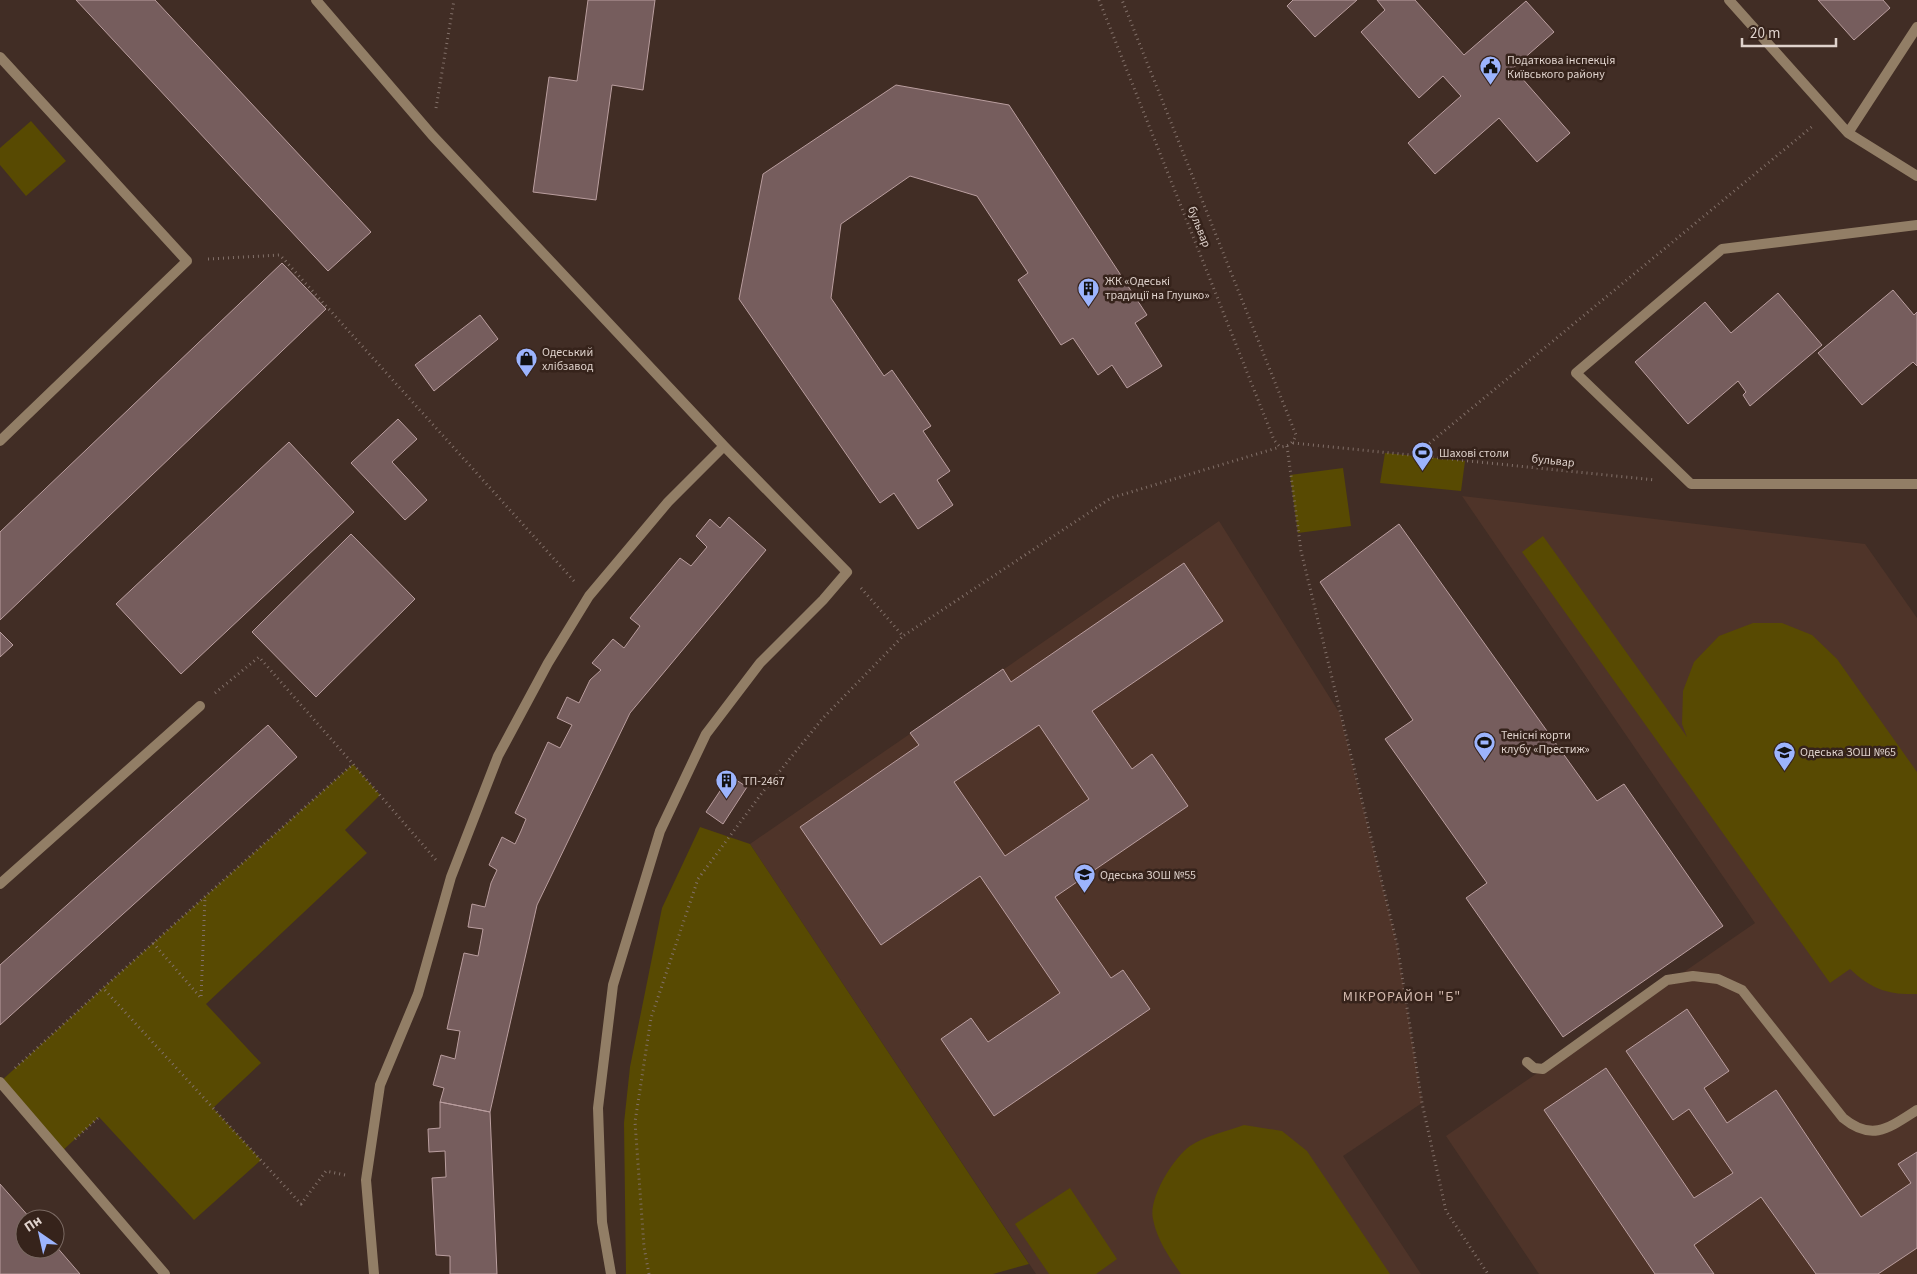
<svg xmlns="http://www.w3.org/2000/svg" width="1917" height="1274" font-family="'Source Sans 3',sans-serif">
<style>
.built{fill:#4f3429}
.green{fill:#584a02}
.building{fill:#765d5d;stroke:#ba9e9f;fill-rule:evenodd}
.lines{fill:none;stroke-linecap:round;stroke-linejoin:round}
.path{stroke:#827069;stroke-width:3;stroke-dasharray:1 4;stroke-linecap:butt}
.lane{stroke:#927e66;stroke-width:10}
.labels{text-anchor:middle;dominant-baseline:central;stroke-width:5;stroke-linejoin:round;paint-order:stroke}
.poi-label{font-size:12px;fill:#dfd2cc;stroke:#36231b;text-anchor:start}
.street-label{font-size:12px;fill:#dfd2cc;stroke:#36231b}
.neighbourhood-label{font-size:14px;letter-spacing:1px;fill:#d3baaf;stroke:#36231b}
</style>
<rect width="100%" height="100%" fill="#412d25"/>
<path class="built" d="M 1462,496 L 1865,544 L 1917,618 L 1917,1274 L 1539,1274 L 1446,1136 L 1755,923 Z
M 1219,521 L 1340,714 L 1397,944 L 1422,1103 L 1343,1156 L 1421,1274 L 1036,1274 L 750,844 Z"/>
<path class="green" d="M 31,121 L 66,161 L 26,196 L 0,165 L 0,148 Z
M 1385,453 L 1465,461 L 1461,491 L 1380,483 Z
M 1343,468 L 1351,526 L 1298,533 L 1290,475 Z
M 1543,536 L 1687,737 L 1682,724 L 1683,691 L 1694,662 L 1719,636 L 1753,623 L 1782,623 L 1812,635 L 1837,659 L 1917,772 L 1917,994 C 1888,995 1871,989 1850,969 L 1830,983 L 1522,552 Z
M 353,764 L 380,795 L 345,830 L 367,853 L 206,1004 L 261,1063 L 213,1108 L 261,1160 L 194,1220 L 99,1117 L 61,1152 L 0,1082 L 103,988 Z
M 700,827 L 750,844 L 1029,1264 L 993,1274 L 626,1274 L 624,1123 L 630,1067 L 662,908 Z
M 1244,1125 L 1282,1131 L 1307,1151 L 1390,1274 L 1181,1274 C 1169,1257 1157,1240 1153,1219 C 1148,1199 1173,1158 1190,1146 C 1205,1136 1227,1131 1244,1125 Z
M 1070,1188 L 1117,1259 L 1096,1274 L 1049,1274 L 1015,1224 Z"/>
<path class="building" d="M 76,0 L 155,0 L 371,232 L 328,271 Z
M 588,0 L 655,0 L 643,90 L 612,85 L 596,200 L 533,192 L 549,77 L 577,81 Z
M 1293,0 L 1357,0 L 1315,37 L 1287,6 Z
M 1377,0 L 1415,0 L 1464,55 L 1526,1 L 1554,32 L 1513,68 L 1570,133 L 1537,162 L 1499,118 L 1435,174 L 1408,143 L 1461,96 L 1443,76 L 1419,98 L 1361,32 L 1385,10 Z
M 1818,0 L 1883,0 L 1890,8 L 1854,40 Z
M 896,85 L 1009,105 L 1147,315 L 1135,323 L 1162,366 L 1127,388 L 1112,365 L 1098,375 L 1073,338 L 1061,345 L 1018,280 L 1028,273 L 977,196 L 910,176 L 841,224 L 831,298 L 884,376 L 892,370 L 931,426 L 923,431 L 950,471 L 937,480 L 953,505 L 918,529 L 894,493 L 880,503 L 739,299 L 763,174 Z
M 282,263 L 326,309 L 0,620 L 0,532 Z
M 1893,290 L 1914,315 L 1917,312 L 1917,366 L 1913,362 L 1862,405 L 1818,353 Z
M 1778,293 L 1822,345 L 1750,406 L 1743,395 L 1746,392 L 1738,381 L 1688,424 L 1635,362 L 1705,302 L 1731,333 Z
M 480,315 L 498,339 L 434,391 L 415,365 Z
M 398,419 L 417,439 L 392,462 L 427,500 L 405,520 L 351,463 Z
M 289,442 L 354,512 L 181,674 L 116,604 Z
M 729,517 L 766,550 L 630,713 L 537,905 L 490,1112 L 440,1102 L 444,1088 L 433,1085 L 441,1055 L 455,1059 L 460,1031 L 447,1029 L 464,953 L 478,956 L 483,929 L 468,927 L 472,904 L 485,907 L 491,883 L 497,870 L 489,865 L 502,837 L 515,844 L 521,831 L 526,819 L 515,813 L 548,742 L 560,748 L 572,725 L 557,718 L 567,697 L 579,703 L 590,680 L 601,670 L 592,663 L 613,639 L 624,648 L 640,626 L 630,618 L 680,558 L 691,566 L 707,547 L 696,536 L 710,519 L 720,528 Z
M 1399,524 L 1597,801 L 1624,784 L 1723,926 L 1563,1037 L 1466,898 L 1487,883 L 1385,739 L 1413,720 L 1320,582 Z
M 351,534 L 415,599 L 316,697 L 252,632 Z
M 1184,563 L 1223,621 L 1092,711 L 1132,769 L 1152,754 L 1188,806 L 1055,897 L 1111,978 L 1123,970 L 1150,1009 L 994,1116 L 941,1039 L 971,1018 L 988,1042 L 1060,993 L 980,876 L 881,945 L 800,827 L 919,745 L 910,733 L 1003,669 L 1011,682 ZM 1039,725 L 1089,799 L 1005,856 L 954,782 Z
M 0,632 L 13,645 L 0,657 Z
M 268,725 L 297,757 L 0,1025 L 0,965 Z
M 730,776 L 747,787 L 723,824 L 706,812 Z
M 1687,1009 L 1729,1071 L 1704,1088 L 1727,1123 L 1776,1090 L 1861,1217 L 1911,1183 L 1898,1164 L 1917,1152 L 1917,1248 L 1878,1274 L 1816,1274 L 1761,1197 L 1694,1245 L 1714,1274 L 1655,1274 L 1544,1110 L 1606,1068 L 1694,1198 L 1733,1173 L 1689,1109 L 1673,1120 L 1626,1051 Z
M 440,1102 L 490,1112 L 497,1274 L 450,1274 L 450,1256 L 436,1255 L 432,1178 L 446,1177 L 445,1151 L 429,1152 L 428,1129 L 440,1128 Z
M 0,1184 L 31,1219 L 25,1219 L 25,1249 L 55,1249 L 55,1245 L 80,1274 L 0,1274 Z"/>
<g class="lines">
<path class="path" d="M 1099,0 L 1274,440 L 1280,447 C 1290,446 1293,443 1296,435 L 1122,0
M 436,108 L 454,0
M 208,259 L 280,255 L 574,581
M 1293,443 L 1655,480
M 1287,446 L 1301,551 L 1397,944 L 1422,1103 L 1446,1211 L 1488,1274
M 1414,456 L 1814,125
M 861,588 L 903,636 L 1111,498 L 1280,447
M 215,693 L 259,657 L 353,764
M 153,943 L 201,998 L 205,897
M 15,1068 L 103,988
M 75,1139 L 99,1117
M 345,1175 L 326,1171 L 301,1204 L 103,988 L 353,764 L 436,860
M 649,1274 L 644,1247 L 635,1122 L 651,1018 L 698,879 L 762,793 L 823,718 L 903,636"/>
<path class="lane" d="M 316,0 L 432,135 L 724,446 L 668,502 L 589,596 L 548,663 L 498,756 L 451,877 L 418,994 L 380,1085 L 366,1180 L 374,1274
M 1729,0 L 1848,133 L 1917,176
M 0,57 L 187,261 L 0,441
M 1848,133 L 1917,27
M 1917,225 L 1722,249 L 1576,373 L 1691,484 L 1917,484
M 0,884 L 200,706
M 1527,1062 L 1534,1068 L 1543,1069 L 1667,980 L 1693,976 L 1718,979 L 1742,990 L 1843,1118 C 1872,1142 1889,1128 1917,1110
M 0,1082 L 165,1274
M 611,1274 L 602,1222 L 598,1108 L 613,985 L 660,831 L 706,734 L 760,663 L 823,600 L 847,572 L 724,446"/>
</g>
<defs>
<symbol id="civic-pin" viewBox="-11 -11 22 30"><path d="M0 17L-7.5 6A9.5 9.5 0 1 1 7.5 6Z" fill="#9cb4fd" stroke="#36231b"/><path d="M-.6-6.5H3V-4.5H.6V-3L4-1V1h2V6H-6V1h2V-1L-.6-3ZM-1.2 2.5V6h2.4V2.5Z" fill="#111"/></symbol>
<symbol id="building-pin" viewBox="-11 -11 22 30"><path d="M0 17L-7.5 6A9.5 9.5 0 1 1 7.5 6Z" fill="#9cb4fd" stroke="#36231b"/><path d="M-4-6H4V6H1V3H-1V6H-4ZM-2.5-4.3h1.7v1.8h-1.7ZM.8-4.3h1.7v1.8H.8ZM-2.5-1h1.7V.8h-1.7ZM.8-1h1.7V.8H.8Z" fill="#111"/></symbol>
<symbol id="shop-pin" viewBox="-11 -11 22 30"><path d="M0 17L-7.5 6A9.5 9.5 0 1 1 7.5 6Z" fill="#9cb4fd" stroke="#36231b"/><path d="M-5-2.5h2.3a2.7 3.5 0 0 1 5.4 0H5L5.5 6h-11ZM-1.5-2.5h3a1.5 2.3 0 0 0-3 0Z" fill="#111"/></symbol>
<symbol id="stadium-pin" viewBox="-11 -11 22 30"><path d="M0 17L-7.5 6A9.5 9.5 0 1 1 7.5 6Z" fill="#9cb4fd" stroke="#36231b"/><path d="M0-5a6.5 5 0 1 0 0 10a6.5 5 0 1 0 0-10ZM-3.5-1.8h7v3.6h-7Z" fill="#111"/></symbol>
<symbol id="school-pin" viewBox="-11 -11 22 30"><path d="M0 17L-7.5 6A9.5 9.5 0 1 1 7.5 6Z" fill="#9cb4fd" stroke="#36231b"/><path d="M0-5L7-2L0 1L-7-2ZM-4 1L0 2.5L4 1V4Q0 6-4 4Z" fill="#111"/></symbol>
</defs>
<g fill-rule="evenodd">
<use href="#civic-pin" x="1478" y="54" width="25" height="34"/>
<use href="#building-pin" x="1076" y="276" width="25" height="34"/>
<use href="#shop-pin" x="514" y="346" width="25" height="34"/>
<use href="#stadium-pin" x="1410" y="440" width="25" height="34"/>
<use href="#stadium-pin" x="1472" y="730" width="25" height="34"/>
<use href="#school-pin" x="1772" y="740" width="25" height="34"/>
<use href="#building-pin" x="714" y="768" width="25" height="34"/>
<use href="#school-pin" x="1072" y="862" width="25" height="34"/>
</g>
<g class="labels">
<g class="poi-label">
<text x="1507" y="60">Податкова інспекція<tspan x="1507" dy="14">Київського району</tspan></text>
<text x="1105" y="281">ЖК «Одеські<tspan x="1105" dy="14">традиції на Глушко»</tspan></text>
<text x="542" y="352">Одеський<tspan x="542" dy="14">хлібзавод</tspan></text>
<text x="1439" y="453">Шахові столи</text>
<text x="1501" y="735">Тенісні корти<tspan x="1501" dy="14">клубу «Престиж»</tspan></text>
<text x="1800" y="752">Одеська ЗОШ №65</text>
<text x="743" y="781">ТП-2467</text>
<text x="1100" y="875">Одеська ЗОШ №55</text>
</g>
<g class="street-label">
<text transform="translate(1199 227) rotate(68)">бульвар</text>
<text transform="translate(1553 461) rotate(6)">бульвар</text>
</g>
<g class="neighbourhood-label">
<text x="1402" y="997">МІКРОРАЙОН "Б"</text>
</g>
</g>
<g transform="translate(40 1234) rotate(326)"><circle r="24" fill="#36231b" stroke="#7a6962"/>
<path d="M0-4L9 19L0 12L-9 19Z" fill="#9cb4fd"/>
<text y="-8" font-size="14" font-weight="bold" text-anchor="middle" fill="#dfd2cc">Пн</text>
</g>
<path d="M1742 38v8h94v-8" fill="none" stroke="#dfd2cc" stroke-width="2.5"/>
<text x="1750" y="38" font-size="15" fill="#dfd2cc" stroke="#36231b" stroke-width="4" paint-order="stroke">20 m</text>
</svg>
